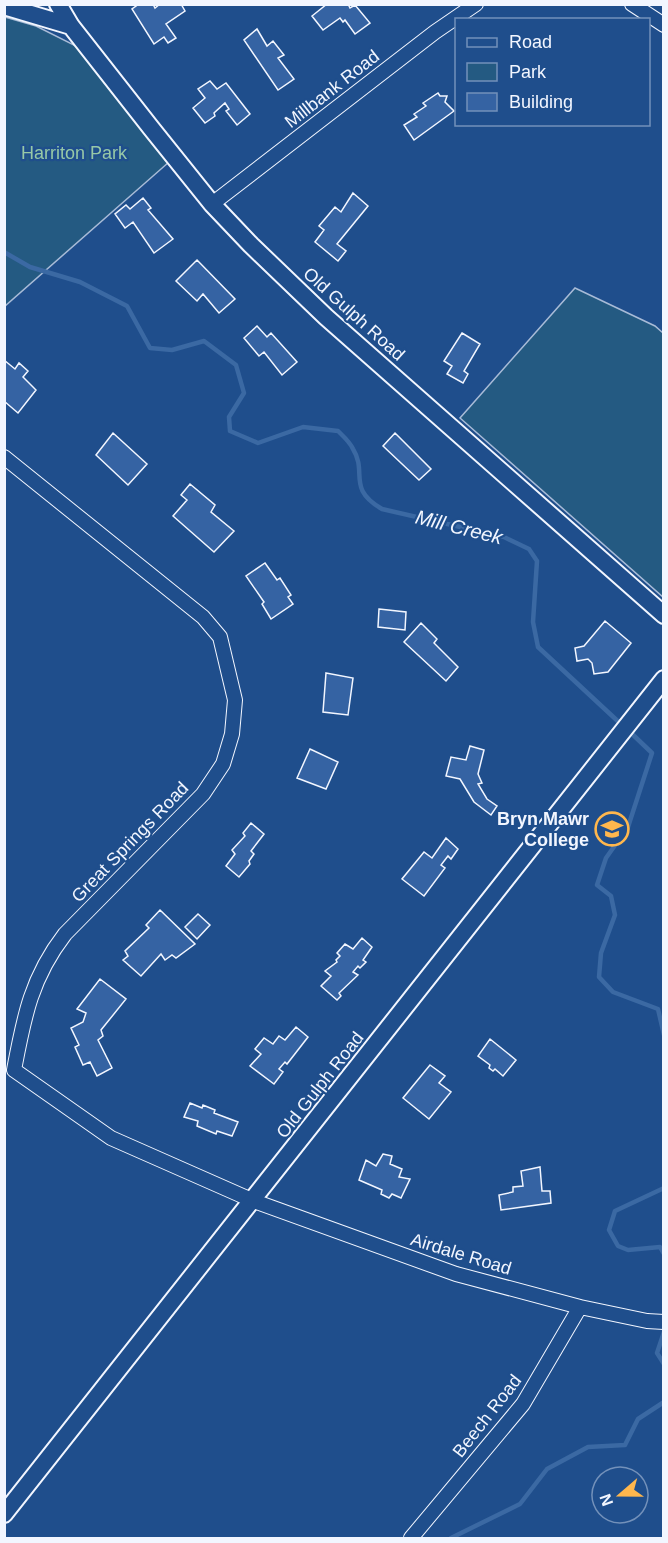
<svg xmlns="http://www.w3.org/2000/svg" width="668" height="1543" font-family="Arial,sans-serif">
<style>
.green{fill:#245a82;stroke:#a8bbd7;stroke-width:1.5}
.lines{fill:none;stroke-linecap:round;stroke-linejoin:round}
.stream{stroke:#3b69a3;stroke-width:4.5}
.building{fill:#3563a3;stroke:#f2f6ff;stroke-width:1.5}
.minor-casing{stroke:#f2f6ff;stroke-width:16}
.tertiary-casing{stroke:#f2f6ff;stroke-width:20}
.minor{stroke:#1f4e8c;stroke-width:14}
.tertiary{stroke:#1f4e8c;stroke-width:16}
.labels{text-anchor:middle;dominant-baseline:central;stroke-width:4.5;stroke-linejoin:round;paint-order:stroke}
.street-label{font-size:18px;fill:#f2f6ff;stroke:#1f4e8c}
.park-label{font-size:18px;fill:#97c8a6;stroke:#1f4e8c}
.poi-label{font-size:18px;font-weight:bold;fill:#f2f6ff;stroke:#1f4e8c;text-anchor:end}
.water-label{font-size:20px;font-style:italic;fill:#f2f6ff;stroke:#1f4e8c}
</style>
<rect width="100%" height="100%" fill="#1f4e8c"/>
<path class="green" d="M 5,17 L 36,26 L 76,46 L 169,162 L 5,306 Z
M 575,288 L 655,326 L 663,333 L 663,597 L 460,418 Z"/>
<g class="lines">
<path class="stream" d="M 4,252 L 30,267 L 80,282 L 127,306 L 150,348 L 172,350 L 204,341 L 236,365 L 244,393 L 229,417 L 230,431 L 258,443 L 303,427 L 338,431 C 343,436 350,442 353,449 C 368,473 346,488 382,509 L 504,537 L 529,549 L 537,561 L 533,622 L 538,647 L 623,726
M 629,731 L 652,753 L 628,827 L 606,858 L 597,885 L 611,896 L 615,915 L 601,953 L 599,977 L 613,992 L 658,1009 L 664,1035
M 664,1188 L 615,1211 L 609,1230 L 618,1246 L 628,1250 L 660,1247 L 664,1254
M 664,1332 L 657,1353 L 664,1364
M 451,1538 L 520,1504 L 547,1469 L 588,1447 L 625,1445 L 638,1419 L 664,1402"/>
</g>
<path class="building" d="M 139,4 L 153,4 L 155,8 L 160,4 L 181,4 L 185,11 L 166,24 L 176,38 L 168,43 L 164,37 L 154,44 L 132,9 Z
M 327,4 L 348,4 L 350,8 L 355,5 L 370,23 L 355,34 L 345,20 L 343,22 L 340,18 L 323,30 L 312,16 Z
M 257,29 L 267,46 L 273,41 L 284,55 L 278,58 L 294,79 L 278,90 L 244,40 Z
M 210,81 L 217,89 L 226,83 L 250,114 L 237,125 L 226,111 L 229,109 L 225,103 L 214,113 L 215,116 L 205,123 L 193,108 L 205,98 L 198,89 Z
M 438,93 L 440,96 L 447,96 L 445,102 L 454,111 L 414,140 L 404,125 L 417,117 L 414,114 L 426,106 L 423,103 Z
M 353,193 L 368,206 L 337,244 L 346,251 L 338,261 L 315,242 L 324,230 L 319,226 L 335,207 L 341,212 Z
M 143,198 L 151,208 L 148,210 L 173,239 L 154,253 L 133,222 L 125,228 L 115,214 L 126,205 L 130,209 Z
M 197,260 L 235,299 L 219,313 L 203,294 L 197,301 L 176,281 Z
M 257,326 L 267,337 L 271,333 L 297,362 L 282,375 L 264,352 L 259,356 L 244,338 Z
M 462,333 L 480,344 L 464,371 L 468,374 L 463,383 L 447,374 L 452,366 L 444,361 Z
M 4,360 L 15,369 L 19,363 L 28,371 L 23,377 L 36,390 L 18,413 L 4,401 Z
M 113,433 L 147,464 L 128,485 L 96,455 Z
M 395,433 L 431,469 L 419,480 L 383,446 Z
M 190,484 L 215,505 L 211,512 L 234,531 L 214,552 L 173,516 L 187,500 L 181,495 Z
M 265,563 L 277,580 L 280,578 L 291,595 L 288,597 L 293,604 L 271,619 L 262,604 L 264,602 L 246,576 Z
M 379,609 L 406,612 L 405,630 L 378,627 Z
M 605,621 L 631,643 L 608,672 L 594,674 L 592,663 L 588,659 L 577,661 L 575,648 L 584,646 Z
M 421,623 L 437,639 L 434,643 L 458,667 L 446,681 L 404,642 Z
M 326,673 L 353,678 L 348,715 L 323,712 Z
M 470,746 L 484,750 L 478,774 L 482,783 L 478,784 L 487,799 L 497,806 L 491,815 L 474,802 L 460,779 L 446,776 L 451,757 L 466,760 Z
M 310,749 L 338,762 L 326,789 L 297,778 Z
M 251,823 L 264,834 L 251,851 L 254,854 L 249,861 L 250,864 L 239,877 L 226,866 L 235,854 L 232,850 L 245,836 L 243,833 Z
M 446,838 L 458,849 L 451,859 L 448,856 L 441,865 L 445,868 L 424,896 L 402,879 L 424,852 L 432,858 Z
M 160,910 L 195,944 L 176,958 L 172,955 L 165,960 L 161,954 L 141,976 L 123,960 L 128,956 L 125,951 L 149,928 L 146,925 Z
M 198,914 L 210,925 L 197,939 L 185,927 Z
M 362,938 L 372,947 L 363,960 L 366,962 L 360,968 L 358,966 L 353,972 L 358,975 L 339,993 L 341,996 L 337,1000 L 321,986 L 331,976 L 325,971 L 337,962 L 336,960 L 340,956 L 337,953 L 345,944 L 353,949 Z
M 100,979 L 126,999 L 101,1030 L 103,1036 L 98,1040 L 112,1068 L 97,1076 L 90,1062 L 83,1065 L 75,1047 L 79,1045 L 71,1028 L 83,1022 L 86,1013 L 77,1009 Z
M 296,1027 L 308,1037 L 287,1064 L 285,1062 L 279,1069 L 283,1072 L 274,1084 L 250,1066 L 261,1054 L 255,1049 L 264,1038 L 273,1044 L 279,1036 L 285,1040 Z
M 490,1039 L 516,1060 L 503,1076 L 495,1069 L 493,1071 L 489,1068 L 490,1065 L 478,1056 Z
M 430,1065 L 445,1076 L 439,1083 L 451,1092 L 429,1119 L 403,1098 Z
M 190,1103 L 202,1108 L 203,1105 L 215,1110 L 214,1113 L 238,1122 L 232,1136 L 217,1131 L 216,1134 L 197,1126 L 198,1121 L 184,1117 Z
M 383,1154 L 392,1156 L 390,1164 L 402,1169 L 399,1177 L 410,1179 L 401,1198 L 392,1194 L 389,1198 L 381,1194 L 382,1190 L 359,1180 L 366,1160 L 376,1166 Z
M 540,1167 L 542,1191 L 550,1191 L 551,1203 L 501,1210 L 499,1195 L 513,1192 L 513,1187 L 523,1186 L 521,1171 Z"/>
<g class="lines">
<defs>
<path id="minor" d="M 632,4 L 664,25
M 212,204 L 435,32 L 476,4
M 4,457 L 203,617 L 220,637 L 235,700 L 232,734 L 223,764 L 203,794 L 65,934 C 31,978 24,1017 14,1070
M 14,1070 L 111,1138 L 254,1201 L 456,1274 L 580,1307 L 647,1321 L 664,1322
M 411,1538 L 523,1404 L 580,1307"/>
<path id="tertiary" d="M 58,4 L 71,26 L 151,128 L 212,204 L 251,245 L 326,317 L 664,615
M 4,6 L 71,26
M 4,1514 L 664,679"/>
</defs>
<use href="#minor" class="minor-casing"/>
<use href="#tertiary" class="tertiary-casing"/>
<use href="#minor" class="minor"/>
<use href="#tertiary" class="tertiary"/>
</g>
<defs>
<symbol id="university-ring" viewBox="-11 -11 22 22"><circle r="9.5" fill="#1f4e8c" stroke="#ffb74d" stroke-width="1.5"/><path d="M0-5L7-2L0 1L-7-2ZM-4 1L0 2.5L4 1V4Q0 6-4 4Z" fill="#ffb74d"/></symbol>
</defs>
<g fill-rule="evenodd">
<use href="#university-ring" x="593" y="810" width="38" height="38"/>
</g>
<g class="labels">
<g class="street-label">
<text transform="translate(332 89) rotate(-38)">Millbank Road</text>
<text transform="translate(354 314) rotate(42)">Old Gulph Road</text>
<text transform="translate(130 842) rotate(-46)">Great Springs Road</text>
<text transform="translate(320 1085) rotate(-52)">Old Gulph Road</text>
<text transform="translate(461 1254) rotate(17)">Airdale Road</text>
<text transform="translate(487 1416) rotate(-52)">Beech Road</text>
</g>
<g class="park-label">
<text x="74" y="153">Harriton Park</text>
</g>
<g class="poi-label">
<text x="589" y="819">Bryn Mawr<tspan x="589" dy="21">College</tspan></text>
</g>
<g class="water-label">
<text transform="translate(459 527) rotate(14)">Mill Creek</text>
</g>
</g>
<rect width="668" height="1543" fill="none" stroke="#f2f6ff" stroke-width="12"/>
<rect x="455" y="18" width="195" height="108" fill="#1f4e8c" stroke="#7391ba" stroke-width="1.5"/>
<rect x="467" y="38" width="30" height="9" fill="#1f4e8c" stroke="#7391ba" stroke-width="1.5"/>
<text x="509" y="48" font-size="18" fill="#f2f6ff">Road</text>
<rect x="467" y="63" width="30" height="18" fill="#245a82" stroke="#7391ba" stroke-width="1.5"/>
<text x="509" y="78" font-size="18" fill="#f2f6ff">Park</text>
<rect x="467" y="93" width="30" height="18" fill="#3563a3" stroke="#7391ba" stroke-width="1.5"/>
<text x="509" y="108" font-size="18" fill="#f2f6ff">Building</text>
<g transform="translate(620 1495) rotate(250)"><circle r="28" fill="#1f4e8c" stroke="#7391ba" stroke-width="1.5"/>
<path d="M0-4.5L10 22L0 15L-10 22Z" fill="#ffb74d"/>
<text y="-9" font-size="16" font-weight="bold" text-anchor="middle" fill="#f2f6ff">N</text>
</g>
</svg>
